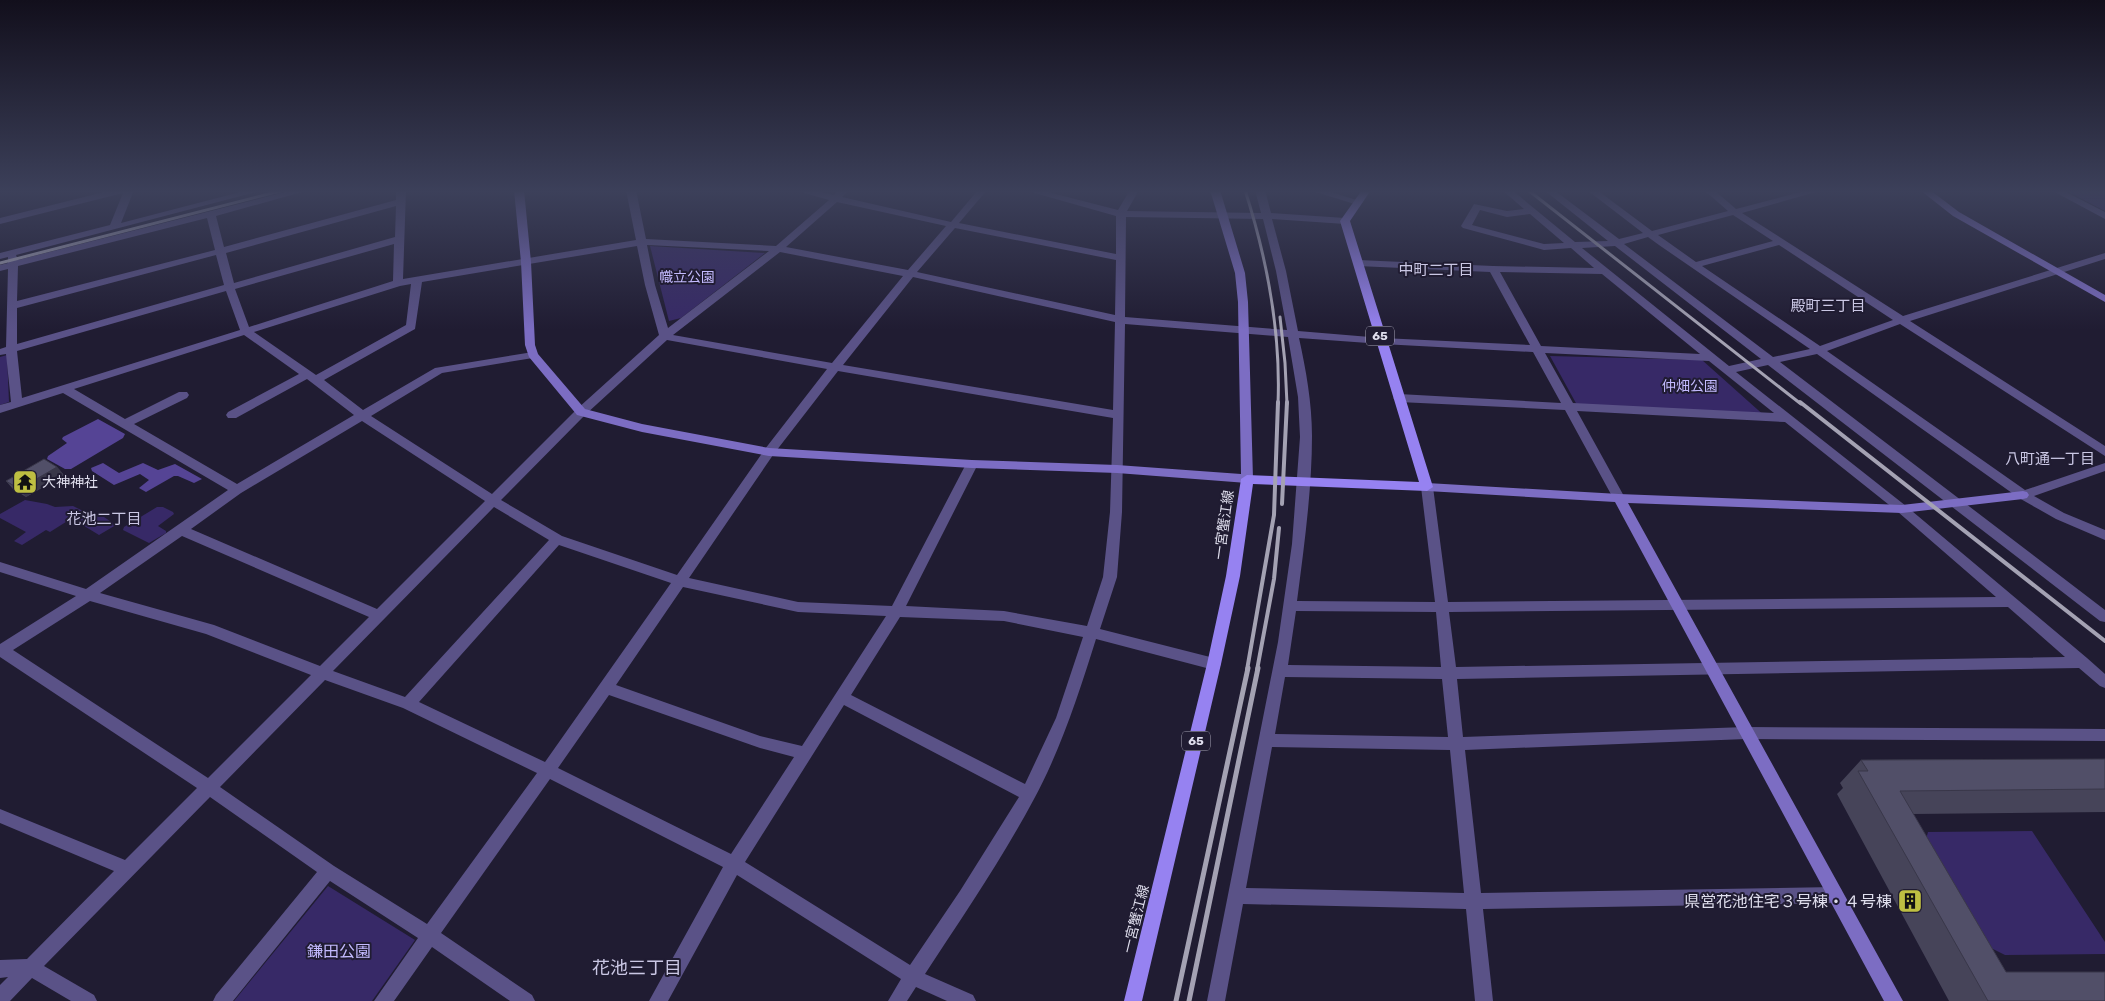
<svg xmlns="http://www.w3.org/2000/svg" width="2105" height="1001" font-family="Rubik,'Noto Sans JP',sans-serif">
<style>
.green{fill:#372967}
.forest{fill:#554495}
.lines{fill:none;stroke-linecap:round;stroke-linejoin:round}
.street{fill:#5a5287;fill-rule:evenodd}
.secondary{fill:#7c6dc3;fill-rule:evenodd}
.primary{fill:#9682f1;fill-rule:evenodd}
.rail-far2{stroke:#a4a2b3;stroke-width:3}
.rail-far1{stroke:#a4a2b3;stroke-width:4}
.rail{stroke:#a4a2b3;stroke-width:5}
.wall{fill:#464459}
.shaded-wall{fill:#393749}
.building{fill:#514f68;stroke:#393749}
.labels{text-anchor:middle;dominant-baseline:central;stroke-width:4;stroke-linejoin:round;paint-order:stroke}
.shield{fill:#201c32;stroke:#a6a4b5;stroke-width:1}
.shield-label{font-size:12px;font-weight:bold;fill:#dfdeed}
.park-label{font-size:14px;fill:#c3bafe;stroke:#201c32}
.poi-label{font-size:14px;fill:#dfdeed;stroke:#201c32;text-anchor:start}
.street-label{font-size:14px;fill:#dfdeed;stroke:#201c32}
.neighbourhood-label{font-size:15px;fill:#cac7e4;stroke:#201c32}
.near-poi-label{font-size:16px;fill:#dfdeed;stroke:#201c32;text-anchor:end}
.near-park-label{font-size:16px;fill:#c3bafe;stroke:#201c32}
.near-neighbourhood-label{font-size:18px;fill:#cac7e4;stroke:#201c32}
</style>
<rect width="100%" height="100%" fill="#201c32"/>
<path class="green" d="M 2065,190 L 2105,190 L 2105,211 Z
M 650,246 L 765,253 L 681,318 L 669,321 Z
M 7,355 L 9,402 L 0,405 L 0,357 Z
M 1550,356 L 1702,360 L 1767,418 L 1577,405 Z
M 25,500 L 47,504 L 55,507 L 73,506 L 91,515 L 78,524 L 69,520 L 50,532 L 46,530 L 22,545 L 14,541 L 26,532 L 0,518 L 0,514 Z
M 157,507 L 163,507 L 173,512 L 174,514 L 158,526 L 166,531 L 166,533 L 149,543 L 123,530 L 124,527 Z
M 98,513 L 116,525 L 99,535 L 81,524 Z
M 2032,831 L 2105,942 L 2105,954 L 2005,955 L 1987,946 L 1925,843 L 1928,832 Z
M 328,886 L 415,940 L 372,1001 L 234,1001 Z"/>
<path class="forest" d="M 98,419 L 125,434 L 123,438 L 71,469 L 65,469 L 47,459 L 48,456 L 67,443 L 62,439 L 63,437 Z
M 103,463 L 119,473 L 143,463 L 158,470 L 175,464 L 202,479 L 194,483 L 178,476 L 174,476 L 146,492 L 139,488 L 149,480 L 140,474 L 114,485 L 92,471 L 91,468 Z"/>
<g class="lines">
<path class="street" d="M 112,190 L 134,190 L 121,223 L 248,190 L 264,190 L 16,255 L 18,260 L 293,190 L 309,190 L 216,216 L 224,247 L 396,200 L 396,190 L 406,190 L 403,279 L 636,240 L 626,190 L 636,190 L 646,239 L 776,246 L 829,200 L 794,190 L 811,190 L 834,195 L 839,190 L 849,190 L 842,197 L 951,222 L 978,190 L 987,190 L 959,223 L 1116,254 L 1116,216 L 1024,190 L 1040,190 L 1118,210 L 1130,190 L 1139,190 L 1127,211 L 1261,213 L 1255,190 L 1265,190 L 1271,213 L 1345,218 L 1350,221 L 1345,224 L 1272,219 L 1286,271 L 1298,331 L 1382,338 L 1530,345 L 1490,272 L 1358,266 L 1353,263 L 1358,260 L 1493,266 L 1594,268 L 1571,248 L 1544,250 L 1463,228 L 1461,226 L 1474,204 L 1507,211 L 1524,209 L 1502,190 L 1512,190 L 1575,242 L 1608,241 L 1544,190 L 1554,190 L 1619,239 L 1643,233 L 1587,190 L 1597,190 L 1652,231 L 1728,211 L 1704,190 L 1714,190 L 1736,209 L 1808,190 L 1823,190 L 1742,213 L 1903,316 L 2105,253 L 2105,259 L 1910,321 L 2105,446 L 2105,456 L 1900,324 L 1827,351 L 2025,490 L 2105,463 L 2105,471 L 2034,496 L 2064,513 L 2105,530 L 2105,540 L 2056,519 L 2019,498 L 1817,354 L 1780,362 L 2105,610 L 2105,622 L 2100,621 L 1768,365 L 1736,372 L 1906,506 L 2087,658 L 2105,674 L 2105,688 L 2100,686 L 2079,668 L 1457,679 L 1463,737 L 1746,727 L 2105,729 L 2105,741 L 1746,739 L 1465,750 L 1481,893 L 1835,887 L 1841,889 L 1843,895 L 1841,901 L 1835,903 L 1483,909 L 1493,1001 L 1475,1001 L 1466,909 L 1243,904 L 1225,1001 L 1207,1001 L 1278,642 L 1292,544 L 1300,437 L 1298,397 L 1288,337 L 1125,324 L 1122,512 L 1117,577 L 1100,629 L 1214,658 L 1219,660 L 1221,664 L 1219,668 L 1214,670 L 1096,639 C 1079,693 1061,749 1034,799 C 1002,859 963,916 925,974 L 973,995 L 976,1001 L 947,1001 L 916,987 L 907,1001 L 888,1001 L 901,979 L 737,875 L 668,1001 L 649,1001 L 723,867 L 550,779 L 441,933 L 532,995 L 535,1001 L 510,1001 L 432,947 L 394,1001 L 374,1001 L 418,938 L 330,881 L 233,1001 L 213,1001 L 216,995 L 317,872 L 210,797 L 44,966 L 94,995 L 97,1001 L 71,1001 L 32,978 L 10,1001 L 0,1001 L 0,985 L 8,977 L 0,978 L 0,960 L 27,959 L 114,871 L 0,823 L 0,809 L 125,860 L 197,788 L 0,657 L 0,644 L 76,596 L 0,572 L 0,562 L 86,589 L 228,490 L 63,393 L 0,413 L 0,405 L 11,402 L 6,354 L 0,355 L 0,349 L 6,347 L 8,269 L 0,271 L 0,265 L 8,263 L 8,257 L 0,259 L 0,253 L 110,225 L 123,193 L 0,224 L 0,218 ZM 837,202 L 946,226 L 908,270 L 786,247 ZM 396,206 L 395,237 L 234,283 L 226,253 ZM 1480,210 L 1507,217 L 1530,214 L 1564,243 L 1544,244 L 1472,225 ZM 1733,215 L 1773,241 L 1696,262 L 1658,235 ZM 1126,217 L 1263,219 L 1276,271 L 1287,330 L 1125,317 ZM 207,218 L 215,250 L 17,301 L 18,266 ZM 955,228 L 1116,260 L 1115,315 L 917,272 ZM 1648,237 L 1659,245 L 1810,349 L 1773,357 L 1624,244 ZM 394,244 L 393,281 L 249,327 L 235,289 ZM 647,245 L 769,251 L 668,328 L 655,285 ZM 1779,245 L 1893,320 L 1820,346 L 1702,266 ZM 637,246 L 645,285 L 659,335 L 577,409 L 492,494 L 371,416 L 442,373 L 533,358 L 538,355 L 537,353 L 533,352 L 435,368 L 363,410 L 324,380 L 415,329 L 422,282 ZM 1615,246 L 1761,359 L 1729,366 L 1582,248 ZM 780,252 L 903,276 L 832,363 L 673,335 ZM 216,255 L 224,285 L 17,344 L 17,308 ZM 1500,272 L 1602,274 L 1700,354 L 1541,346 ZM 913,277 L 1115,322 L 1113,410 L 843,365 ZM 411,284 L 406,325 L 316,375 L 254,332 L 400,286 ZM 226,291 L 240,330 L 22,398 L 17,351 ZM 244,335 L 299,374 L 228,412 L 226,415 L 228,418 L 236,418 L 307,379 L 354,415 L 237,484 L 134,424 L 187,398 L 189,395 L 187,392 L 179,392 L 125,419 L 74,389 ZM 1299,338 L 1382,344 L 1533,352 L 1561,403 L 1399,394 L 1393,398 L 1399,402 L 1565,410 L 1613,498 L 1619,502 L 1625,498 L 1577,411 L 1785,422 L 1898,512 L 1996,597 L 1448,602 L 1433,487 L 1427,483 L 1421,487 L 1435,602 L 1297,601 C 1304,548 1312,489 1312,436 C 1312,403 1306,370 1299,338 ZM 667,340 L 827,369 L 765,449 L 677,575 L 562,536 L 501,500 L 585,415 ZM 1545,353 L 1709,361 L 1774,413 L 1573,403 ZM 838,371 L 1113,418 L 1110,512 L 1103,577 L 1087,626 L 1004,611 L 906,606 L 978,464 L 972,460 L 966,464 L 892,606 L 798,602 L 689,578 L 773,455 ZM 362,421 L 485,501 L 377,609 L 191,529 L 241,493 ZM 494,507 L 549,540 L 405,697 L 333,671 ZM 182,536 L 369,617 L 320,666 L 214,625 L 100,593 ZM 559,545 L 671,583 L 545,762 L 419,702 ZM 683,587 L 798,612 L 886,616 L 802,746 L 760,736 L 616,685 ZM 90,601 L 206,634 L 311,675 L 208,778 L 13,650 ZM 2008,607 L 2065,657 L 1456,667 L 1449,612 ZM 1296,611 L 1436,612 L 1441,667 L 1288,665 ZM 900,617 L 1004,621 L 1083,637 L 1056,718 L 1025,784 L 851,695 ZM 1285,677 L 1442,679 L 1448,737 L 1275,734 ZM 325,680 L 403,708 L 537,773 L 427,924 L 334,866 L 220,787 ZM 609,695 L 760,748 L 794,757 L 731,854 L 558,768 ZM 844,705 L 1019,797 L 960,891 L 910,965 L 745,862 ZM 1272,747 L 1450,750 L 1464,893 L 1246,888 Z
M 1309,190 L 1324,190 L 1363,202 L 1358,205 Z
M 2051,190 L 2062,190 L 2105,212 L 2105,219 Z"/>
<path class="secondary" d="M 514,190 L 524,190 L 531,262 L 535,345 L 538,354 L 585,409 L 642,424 L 769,448 L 972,460 L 1117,465 L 1241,474 L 1238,302 L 1235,273 L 1210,190 L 1220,190 L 1245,273 L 1248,302 L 1253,479 L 1247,483 L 1117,473 L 972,468 L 769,456 L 642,432 L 577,415 L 529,357 L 525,345 L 521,262 Z
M 1920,190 L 1930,190 L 1959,212 L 2105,295 L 2105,302 L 1953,216 Z
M 1427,483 L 1619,494 L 1902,505 L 2023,491 L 2027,492 L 2029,495 L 2027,498 L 2023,499 L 1902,513 L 1628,503 L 1903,1001 L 1884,1001 L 1615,502 L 1427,491 L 1421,487 Z"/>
<path class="primary" d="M 1362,190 L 1371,190 L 1350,221 L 1433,487 L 1427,491 L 1253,484 L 1240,576 L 1221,664 L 1142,1001 L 1124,1001 L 1207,664 L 1226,576 L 1241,479 L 1247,475 L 1419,482 L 1340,221 Z"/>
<path class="rail-far2" d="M 1245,190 C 1267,259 1281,331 1278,404
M 1528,190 L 1801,404
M 0,263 L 284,190
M 1280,317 L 1285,363 L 1287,404"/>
<path class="rail-far1" d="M 1800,402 L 2105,641
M 1282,504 L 1287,402
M 1247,670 L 1274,515 L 1278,402
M 1257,670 L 1274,579 L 1279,528"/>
<path class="rail" d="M 1176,1001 L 1248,668
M 1189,1001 L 1258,668"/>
</g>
<path class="wall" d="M 57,467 L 64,475 L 26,497 L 13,489 L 6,481 Z
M 2105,759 L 2105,812 L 1913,814 L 2006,972 L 2105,1001 L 1949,1001 L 1837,794 L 1843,788 L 1840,783 L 1861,760 Z"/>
<path class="shaded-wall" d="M 57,467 L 64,475 L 26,497 L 19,489 Z"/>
<path class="building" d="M 44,459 L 57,467 L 19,489 L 6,481 Z
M 2105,759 L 2105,789 L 1900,791 L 2006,972 L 2105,972 L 2105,1001 L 1988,1001 L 1858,771 L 1868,771 L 1861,760 Z"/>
<linearGradient id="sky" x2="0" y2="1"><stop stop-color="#120f1c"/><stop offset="0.58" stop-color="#3c405a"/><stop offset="1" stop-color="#3c405a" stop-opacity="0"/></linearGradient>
<rect width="2105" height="330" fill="url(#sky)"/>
<defs>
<symbol id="temple-square" viewBox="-11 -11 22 22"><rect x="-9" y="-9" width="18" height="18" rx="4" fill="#bebf42" stroke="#201c32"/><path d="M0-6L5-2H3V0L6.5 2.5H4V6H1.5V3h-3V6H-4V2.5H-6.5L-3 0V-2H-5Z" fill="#111"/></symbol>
<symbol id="building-square" viewBox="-11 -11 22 22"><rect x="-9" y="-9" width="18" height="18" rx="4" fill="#bebf42" stroke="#201c32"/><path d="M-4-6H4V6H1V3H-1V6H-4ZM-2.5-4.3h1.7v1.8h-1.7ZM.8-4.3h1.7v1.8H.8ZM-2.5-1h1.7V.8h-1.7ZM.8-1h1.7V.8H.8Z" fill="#111"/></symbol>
</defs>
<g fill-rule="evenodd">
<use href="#temple-square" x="11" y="468" width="28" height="28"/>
<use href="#building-square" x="1896" y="887" width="28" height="28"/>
</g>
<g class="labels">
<g class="shield">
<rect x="1366" y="326.5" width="28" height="19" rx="4"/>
<rect x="1182" y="731.5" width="28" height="19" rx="4"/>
</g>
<g class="shield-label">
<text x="1380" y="336">65</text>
<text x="1196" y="741">65</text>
</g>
<g class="park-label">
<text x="687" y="277">幟立公園</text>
<text x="1690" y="386">仲畑公園</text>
</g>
<g class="poi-label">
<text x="42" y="482">大神神社</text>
</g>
<g class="street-label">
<text transform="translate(1224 525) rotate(-82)">一宮蟹江線</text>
<text transform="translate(1136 919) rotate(-76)">一宮蟹江線</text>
</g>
<g class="neighbourhood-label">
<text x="1436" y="270">中町二丁目</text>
<text x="1828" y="306">殿町三丁目</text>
<text x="2050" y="459">八町通一丁目</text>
<text x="104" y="519">花池二丁目</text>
</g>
<g class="near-poi-label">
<text x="1892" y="901">県営花池住宅３号棟・４号棟</text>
</g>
<g class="near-park-label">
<text x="339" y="951">鎌田公園</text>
</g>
<g class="near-neighbourhood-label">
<text x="637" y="968">花池三丁目</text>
</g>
</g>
</svg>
